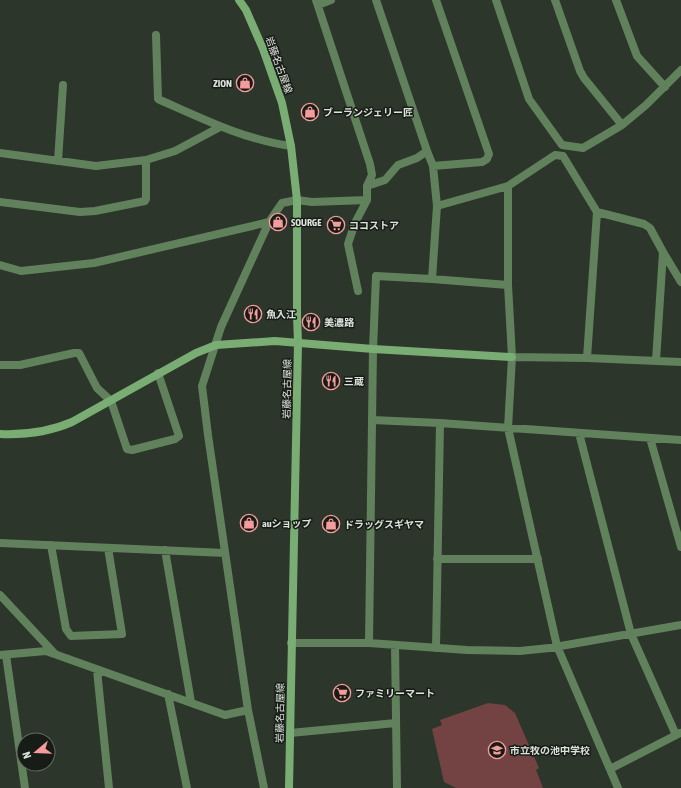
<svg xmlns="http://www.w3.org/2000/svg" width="681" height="788" font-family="'Asap Condensed','Noto Sans JP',sans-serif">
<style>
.pitch{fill:#734344}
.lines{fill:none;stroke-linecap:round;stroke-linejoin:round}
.street{stroke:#61815d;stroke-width:8}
.secondary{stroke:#7aad74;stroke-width:8}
.labels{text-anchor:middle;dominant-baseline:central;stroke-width:3;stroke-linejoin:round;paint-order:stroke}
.street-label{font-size:10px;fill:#dbe2da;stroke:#171c17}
.poi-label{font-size:10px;font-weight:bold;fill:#dbe2da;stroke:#171c17;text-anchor:start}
</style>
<rect width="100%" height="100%" fill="#2c362a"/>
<path class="pitch" d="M 488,703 L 505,705 L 515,713 L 539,768 L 536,770 L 543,788 L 456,788 L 444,782 L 432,729 L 442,725 L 440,720 Z"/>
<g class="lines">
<path class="street" d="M 316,0 L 370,164 L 372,175 L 367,186 L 367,200 L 355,223 L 348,244 L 358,291
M 376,0 L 427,151 L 433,166 L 482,162 L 487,159 L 489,154 L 436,0
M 496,0 L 529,99 L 562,145 L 583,148 L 622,125 L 646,105 L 681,70
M 555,0 L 580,71 L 584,78 L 622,125
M 616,0 L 637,56 L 665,87
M 318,5 L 331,0
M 156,35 L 158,99 C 201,118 245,140 291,146
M 0,153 L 96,166 L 146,160 L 175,151 L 220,127
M 58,161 L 63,85
M 367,186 L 385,180 L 398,165 L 417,158 L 427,151
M 0,202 L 80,212 L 95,211 L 145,201 L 146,199 L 146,160
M 437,206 L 508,186
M 597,212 L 644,224 L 650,228 L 663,252 L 656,361
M 663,252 L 681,282
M 0,265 L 21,271 L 94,263 L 269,222 L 282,203 L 297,200 L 312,202 L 367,200
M 432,279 L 437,206 L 433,166
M 512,357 L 587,358 L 681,362
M 587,358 L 597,212 L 563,156 L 555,155 L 508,186 L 508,285 L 512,357 L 508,428 L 557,646 L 618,788
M 0,365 L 20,365 L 74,353 L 79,353 L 97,388 L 111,401 L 127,449 L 132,450 L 175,439 L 179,436 L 158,373
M 372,420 L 440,423 L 681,440
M 579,433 L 631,634 L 676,735
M 650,438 L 681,547
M 0,543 L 225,553
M 51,545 L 66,629 L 71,636 L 122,634 L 108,548
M 165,550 L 191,702
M 437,559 L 538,559
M 0,595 L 55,654
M 291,643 L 369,643 L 467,650 L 520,651 L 549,648 L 681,625
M 369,643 L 373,349 L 376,276 L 432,279 L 508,285
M 395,645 L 397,788
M 436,648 L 440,423
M 0,655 L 46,651 L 225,715 L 248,710
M 6,655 L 25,788
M 97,670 L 109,788
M 168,694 L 187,788
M 290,733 L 396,723
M 610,769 L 680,733
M 264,788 L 248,710 L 208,435 L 202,386 L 221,327 L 269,222"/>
<path class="secondary" d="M 239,0 L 246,10 L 263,49 L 282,103 L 291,146 L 297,200 L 297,315 L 298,343 L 289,788
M 0,434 C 25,435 49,432 72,422 L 196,353 L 216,345 L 275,341 L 373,349 L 512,357"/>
</g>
<defs>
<symbol id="shop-ring" viewBox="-11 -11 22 22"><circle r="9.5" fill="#171c17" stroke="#f59b9c" stroke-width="1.5"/><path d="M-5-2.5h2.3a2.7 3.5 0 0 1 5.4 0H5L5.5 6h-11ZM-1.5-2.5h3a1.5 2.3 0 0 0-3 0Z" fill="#f59b9c"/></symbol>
<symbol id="supermarket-ring" viewBox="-11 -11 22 22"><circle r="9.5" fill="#171c17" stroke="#f59b9c" stroke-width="1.5"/><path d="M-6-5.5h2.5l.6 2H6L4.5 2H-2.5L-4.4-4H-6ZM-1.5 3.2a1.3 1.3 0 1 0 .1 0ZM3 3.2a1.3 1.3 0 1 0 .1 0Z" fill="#f59b9c"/></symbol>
<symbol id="restaurant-ring" viewBox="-11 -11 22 22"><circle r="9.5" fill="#171c17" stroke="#f59b9c" stroke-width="1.5"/><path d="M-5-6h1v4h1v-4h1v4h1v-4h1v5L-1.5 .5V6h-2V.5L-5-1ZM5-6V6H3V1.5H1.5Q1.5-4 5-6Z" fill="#f59b9c"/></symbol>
<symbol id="school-ring" viewBox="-11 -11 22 22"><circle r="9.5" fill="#171c17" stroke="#f59b9c" stroke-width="1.5"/><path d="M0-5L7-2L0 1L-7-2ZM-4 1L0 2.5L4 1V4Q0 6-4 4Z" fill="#f59b9c"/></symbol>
</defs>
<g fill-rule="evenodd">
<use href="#shop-ring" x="235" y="73" width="20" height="20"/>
<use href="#shop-ring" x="300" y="102" width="20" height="20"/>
<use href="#shop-ring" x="268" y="212" width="20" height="20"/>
<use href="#supermarket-ring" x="326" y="215" width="20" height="20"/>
<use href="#restaurant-ring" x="243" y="304" width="20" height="20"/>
<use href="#restaurant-ring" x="301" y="312" width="20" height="20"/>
<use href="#restaurant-ring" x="321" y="371" width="20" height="20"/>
<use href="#shop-ring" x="239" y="513" width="20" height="20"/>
<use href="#shop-ring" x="321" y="514" width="20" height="20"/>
<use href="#supermarket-ring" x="332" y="683" width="20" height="20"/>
<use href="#school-ring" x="487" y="740" width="20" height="20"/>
</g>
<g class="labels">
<g class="street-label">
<text transform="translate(279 65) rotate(70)">岩藤名古屋線</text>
<text transform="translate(287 389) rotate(-89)">岩藤名古屋線</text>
<text transform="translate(280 713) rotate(-89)">岩藤名古屋線</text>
</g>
<g class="poi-label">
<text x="232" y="83" text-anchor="end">ZION</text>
<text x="323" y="112">ブーランジェリー匠</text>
<text x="291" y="222">SOURGE</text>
<text x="349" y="225">ココストア</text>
<text x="266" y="314">魚入江</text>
<text x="324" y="322">美濃路</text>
<text x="344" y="381">三蔵</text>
<text x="262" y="523">auショップ</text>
<text x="344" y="524">ドラッグスギヤマ</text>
<text x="355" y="693">ファミリーマート</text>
<text x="510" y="750">市立牧の池中学校</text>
</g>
</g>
<g transform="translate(36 752) rotate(251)"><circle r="19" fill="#171c17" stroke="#656b65"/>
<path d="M0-3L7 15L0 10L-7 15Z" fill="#f59b9c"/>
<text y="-6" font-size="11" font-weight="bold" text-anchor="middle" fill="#dbe2da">N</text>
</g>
</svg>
